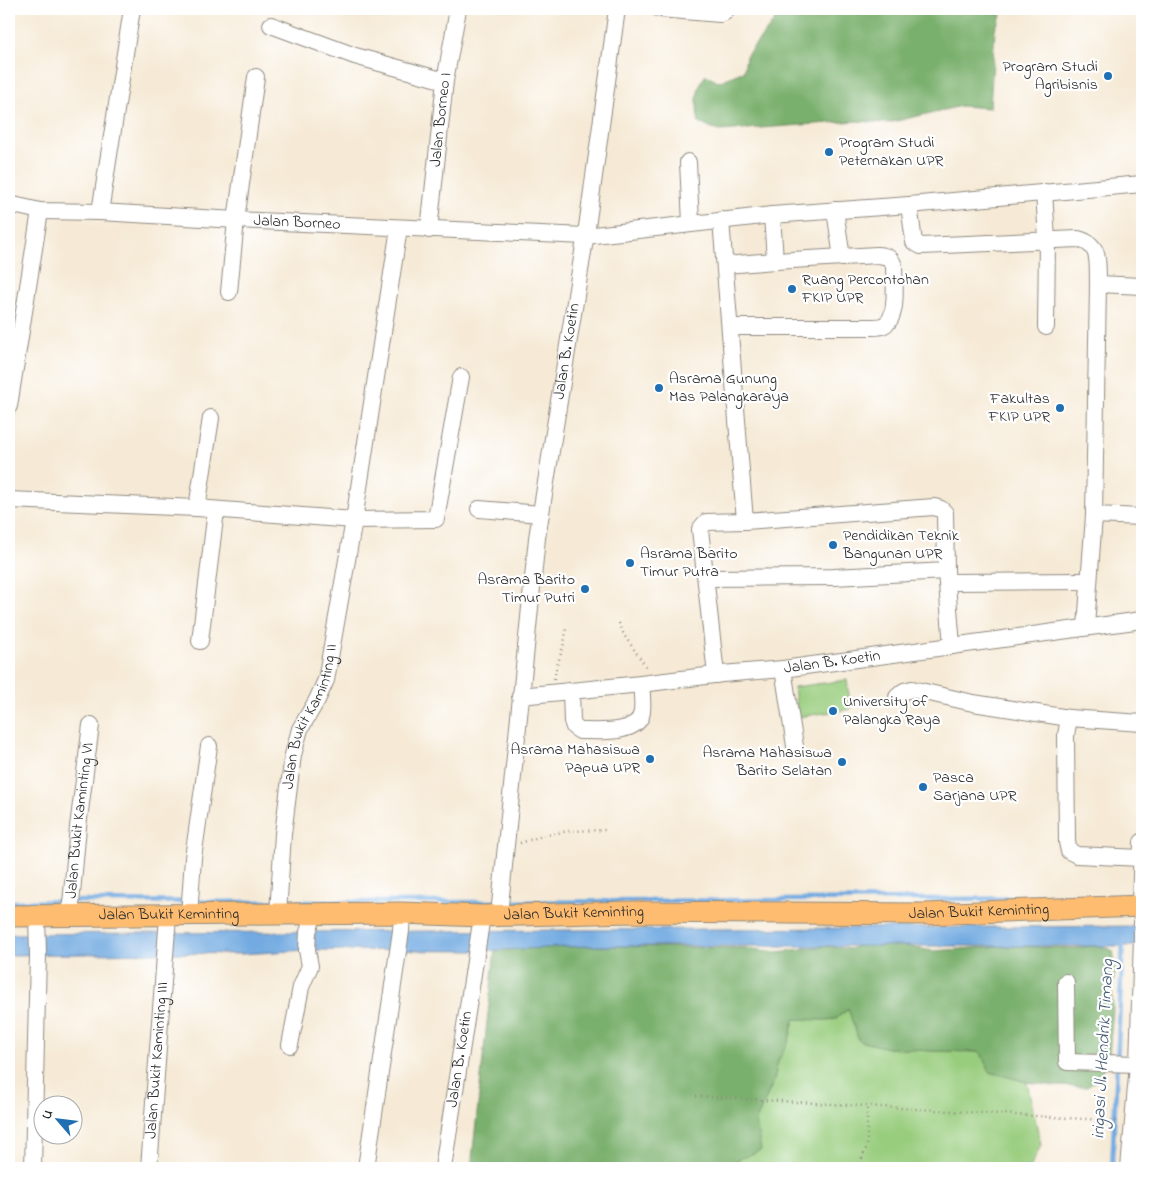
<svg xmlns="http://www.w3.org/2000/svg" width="1151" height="1177" font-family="'Indie Flower',sans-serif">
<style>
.green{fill:#99cd7e;stroke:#627c54}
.forest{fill:#7ab06d;stroke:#526e4c}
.water{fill:#72aae1;stroke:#4e6a86}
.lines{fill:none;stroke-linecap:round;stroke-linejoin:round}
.stream{stroke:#72aae1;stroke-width:4.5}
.minor-casing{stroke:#908a80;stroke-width:18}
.major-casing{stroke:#908a80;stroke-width:23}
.path{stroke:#908a80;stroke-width:2.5;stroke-dasharray:1 4;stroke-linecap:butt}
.minor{stroke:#fff;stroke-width:16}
.major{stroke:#fdbc70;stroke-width:21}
.poi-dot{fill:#1f6fb2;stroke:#fff;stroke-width:2}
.labels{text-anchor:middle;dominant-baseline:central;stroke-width:4.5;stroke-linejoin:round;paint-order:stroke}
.poi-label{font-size:16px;fill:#2b2b2b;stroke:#fff;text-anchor:start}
.street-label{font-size:16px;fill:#2b2b2b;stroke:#fff}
.water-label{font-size:18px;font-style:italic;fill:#475e74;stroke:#fff}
</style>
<rect width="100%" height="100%" fill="#fff"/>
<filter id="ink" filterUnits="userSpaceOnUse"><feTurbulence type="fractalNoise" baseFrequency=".02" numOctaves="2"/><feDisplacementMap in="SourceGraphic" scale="10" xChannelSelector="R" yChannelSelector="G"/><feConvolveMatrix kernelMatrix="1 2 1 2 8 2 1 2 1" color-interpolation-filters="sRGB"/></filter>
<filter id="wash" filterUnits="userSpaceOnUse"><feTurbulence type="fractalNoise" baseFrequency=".0096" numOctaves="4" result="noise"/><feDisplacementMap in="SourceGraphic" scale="20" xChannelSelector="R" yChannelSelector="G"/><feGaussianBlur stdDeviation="1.12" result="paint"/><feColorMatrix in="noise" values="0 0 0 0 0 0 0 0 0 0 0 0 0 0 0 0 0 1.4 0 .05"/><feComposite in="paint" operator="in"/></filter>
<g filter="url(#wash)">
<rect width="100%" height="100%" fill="#f6ead6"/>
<path class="green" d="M 847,680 L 851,709 L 798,717 L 794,687 Z
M 849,1009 L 859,1041 L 888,1048 L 931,1051 L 980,1052 L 990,1072 L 1027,1082 L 1041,1145 L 1030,1168 L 695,1168 L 695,1164 L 728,1164 L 756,1121 L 774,1080 L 778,1061 L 789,1041 L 794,1019 L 825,1020 L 835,1019 Z"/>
<path class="forest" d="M 781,9 L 1008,9 L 1003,11 L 995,29 L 990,108 L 961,106 L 888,123 L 857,121 L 719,131 L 699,123 C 696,108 695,87 706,75 L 718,82 L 744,71 L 746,56 L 773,23 Z
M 887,943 L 933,951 L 1003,946 L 1075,948 C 1088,946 1102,944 1113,951 L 1116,969 L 1112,989 L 1113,1010 L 1109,1055 L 1099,1079 L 1087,1087 L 1055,1086 L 1027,1082 L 990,1072 L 980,1052 L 931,1051 L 888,1048 L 859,1041 L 848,1009 L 835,1019 L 825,1020 L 794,1019 L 789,1041 L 778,1061 L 774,1080 L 756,1121 L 761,1150 L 728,1164 L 695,1164 L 695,1168 L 471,1168 L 495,950 L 589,946 L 745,948 L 778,952 L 824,946 L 850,949 L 857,946 Z"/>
<path class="water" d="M 1142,926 L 1142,946 L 589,946 L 478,951 L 307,950 L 242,954 L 164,953 L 9,955 L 9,934 Z"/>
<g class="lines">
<path class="stream" d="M 75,901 L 275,902
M 9,902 L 67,901
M 283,902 L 500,902 L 1085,898
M 1112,1168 L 1123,941"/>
</g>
</g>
<g filter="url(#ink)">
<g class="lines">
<defs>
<g id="minor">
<path d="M 659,9 L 720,14 L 725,12 L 726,9"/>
<path d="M 271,25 L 355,56 L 445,81"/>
<path d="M 688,162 L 691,223"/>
<path d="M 1044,192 L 1047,240 L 1046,327"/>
<path id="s1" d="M 9,204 L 40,211 L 100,212 L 236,220 L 585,236 L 772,215 L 909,205 L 1142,184"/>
<path d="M 909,205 L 914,242 L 921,246 L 1078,239 C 1102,245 1097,263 1098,284"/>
<path d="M 835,210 L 842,258"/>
<path d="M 100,212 L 132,9"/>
<path d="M 721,220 L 745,521"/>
<path id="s2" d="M 429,230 L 445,81 L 458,9"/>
<path d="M 725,265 L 775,261"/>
<path d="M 229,292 L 236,220 L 256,77"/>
<path d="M 731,327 L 872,327 C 876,327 881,327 884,325 C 899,318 894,281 894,266 C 891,257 887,256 877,255 L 775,261 L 772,215"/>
<path d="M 9,406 L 40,211"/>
<path d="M 9,500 L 197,508 L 354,520 L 436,519 L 461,377"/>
<path d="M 197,508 L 211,418"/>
<path d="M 479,509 L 541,514"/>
<path d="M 1094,515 L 1142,517"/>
<path d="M 706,578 L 834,577 L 946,571"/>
<path d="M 947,582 L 1089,581"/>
<path d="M 1086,627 L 1094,515 L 1098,284 L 1142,286"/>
<path d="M 200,641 L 216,510"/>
<path d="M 783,669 L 795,746"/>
<path d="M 716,675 L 700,529 L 706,522 L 745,521 L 934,507 L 941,509 L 945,513 L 946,571 L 952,646"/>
<path d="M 571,691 L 572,721 L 574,727 L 580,731 C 598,731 639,735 642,712 C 643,703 642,693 641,684"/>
<path id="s3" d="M 520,696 L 641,684 L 722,674 L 783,669 L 1142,620"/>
<path d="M 897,697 L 904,691 L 912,689 L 973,703 L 1069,718"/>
<path d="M 1141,858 L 1077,855 L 1069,851 L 1067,842 L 1066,735 L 1069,718 L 1142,723"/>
<path id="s4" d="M 278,914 L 283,834 L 293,755 L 300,729 L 317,700 L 326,680 L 354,520 L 399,228"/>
<path id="s5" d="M 70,915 L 78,827 L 91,725"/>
<path id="s6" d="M 499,915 L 537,538 L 587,227 L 617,9"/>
<path d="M 189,916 L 193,858 L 209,746"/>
<path d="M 1066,982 L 1067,1062 L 1138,1064"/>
<path d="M 290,1045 L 301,987 L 310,966 L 307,950 L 308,932 L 314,914"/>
<path d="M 33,1168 L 38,955 L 37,916"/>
<path id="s7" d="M 149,1168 L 168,916"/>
<path d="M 366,1168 L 401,931 L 402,913"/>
<path id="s8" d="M 443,1168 L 482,916"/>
<path d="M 1129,1168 L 1138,1064 L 1142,937 L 1142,920 L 1140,906 L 1142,842"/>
</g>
<g id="major">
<path id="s9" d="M 9,916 L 402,913 L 482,916 L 631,912 L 925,914 L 1142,906"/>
</g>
</defs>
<use href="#minor" class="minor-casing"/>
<use href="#major" class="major-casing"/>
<path class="path" d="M 619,623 L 624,635 L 647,668
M 554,679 C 557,660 566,645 566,628
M 520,843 L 546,835 L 569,831 L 607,830
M 696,1096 L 1119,1121
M 858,1168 L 867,1146 L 867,1106"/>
<use href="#minor" class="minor"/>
<use href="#major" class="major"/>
</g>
</g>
<g class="poi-dot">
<circle cx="1108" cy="76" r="5"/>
<circle cx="829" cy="152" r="5"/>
<circle cx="792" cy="289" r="5"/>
<circle cx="659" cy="388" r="5"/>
<circle cx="1060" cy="408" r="5"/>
<circle cx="833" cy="545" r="5"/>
<circle cx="630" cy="563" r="5"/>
<circle cx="585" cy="589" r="5"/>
<circle cx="833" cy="711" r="5"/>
<circle cx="650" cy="759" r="5"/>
<circle cx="842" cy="762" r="5"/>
<circle cx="923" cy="787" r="5"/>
</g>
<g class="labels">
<g class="poi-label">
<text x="1098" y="67" text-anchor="end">Program Studi<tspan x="1098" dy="18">Agribisnis</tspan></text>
<text x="839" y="143">Program Studi<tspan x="839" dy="18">Peternakan UPR</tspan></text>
<text x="802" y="280">Ruang Percontohan<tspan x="802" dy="18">FKIP UPR</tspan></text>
<text x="669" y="379">Asrama Gunung<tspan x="669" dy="18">Mas Palangkaraya</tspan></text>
<text x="1050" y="399" text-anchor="end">Fakultas<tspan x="1050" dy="18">FKIP UPR</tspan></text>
<text x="843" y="536">Pendidikan Teknik<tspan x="843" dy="18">Bangunan UPR</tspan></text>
<text x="640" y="554">Asrama Barito<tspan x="640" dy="18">Timur Putra</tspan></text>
<text x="575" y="580" text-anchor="end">Asrama Barito<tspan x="575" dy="18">Timur Putri</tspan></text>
<text x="843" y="702">University of<tspan x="843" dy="18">Palangka Raya</tspan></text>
<text x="640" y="750" text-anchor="end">Asrama Mahasiswa<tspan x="640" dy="18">Papua UPR</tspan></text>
<text x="832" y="753" text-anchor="end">Asrama Mahasiswa<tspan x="832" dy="18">Barito Selatan</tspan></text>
<text x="933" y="778">Pasca<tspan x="933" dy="18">Sarjana UPR</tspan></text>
</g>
<g class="street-label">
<text stroke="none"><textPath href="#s2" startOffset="111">Jalan Borneo I</textPath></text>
<text stroke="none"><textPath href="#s1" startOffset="289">Jalan Borneo</textPath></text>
<text stroke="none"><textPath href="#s6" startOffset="568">Jalan B. Koetin</textPath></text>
<text stroke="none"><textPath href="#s3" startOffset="314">Jalan B. Koetin</textPath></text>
<text stroke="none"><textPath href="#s4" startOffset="202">Jalan Bukit Kaminting II</textPath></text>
<text stroke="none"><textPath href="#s5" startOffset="95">Jalan Bukit Kaminting VI</textPath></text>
<text stroke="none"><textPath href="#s9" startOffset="970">Jalan Bukit Keminting</textPath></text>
<text stroke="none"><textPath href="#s9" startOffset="565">Jalan Bukit Keminting</textPath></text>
<text stroke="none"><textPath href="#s9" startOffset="160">Jalan Bukit Keminting</textPath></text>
<text stroke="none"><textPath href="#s8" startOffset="110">Jalan B. Koetin</textPath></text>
<text stroke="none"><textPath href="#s7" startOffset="108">Jalan Bukit Kaminting III</textPath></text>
</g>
<g class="water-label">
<text transform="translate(1104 1049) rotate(-87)">irigasi Jl. Hendrik Timang</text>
</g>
</g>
<rect width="1151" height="1177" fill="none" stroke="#fff" stroke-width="30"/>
<g transform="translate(58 1120) rotate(298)"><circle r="24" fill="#ffffff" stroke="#aaaaaa"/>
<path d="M0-4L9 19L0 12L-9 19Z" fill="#1f6fb2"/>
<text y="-8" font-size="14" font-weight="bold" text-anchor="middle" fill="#2b2b2b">U</text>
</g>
</svg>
